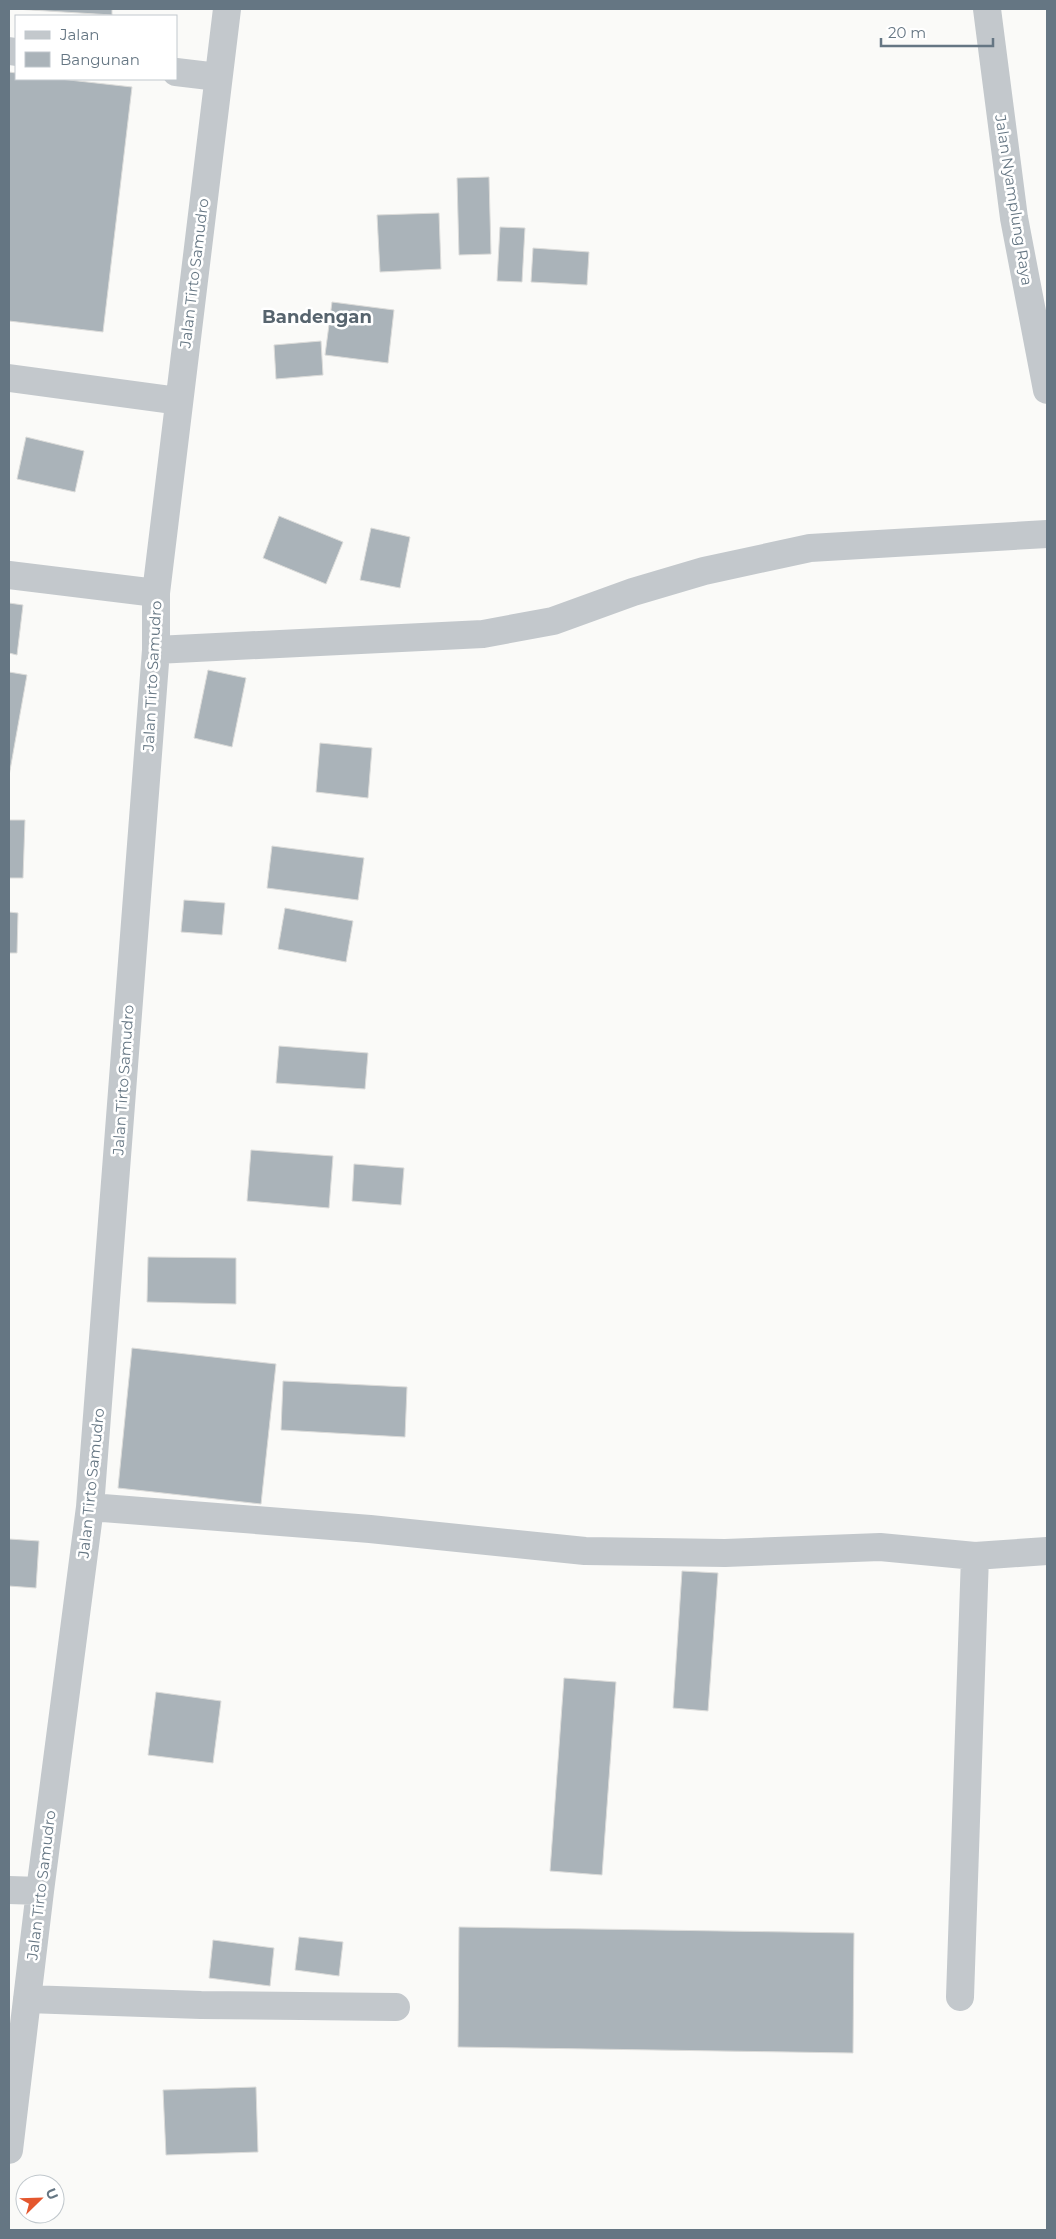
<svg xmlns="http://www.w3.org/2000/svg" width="1056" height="2239" font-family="Montserrat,sans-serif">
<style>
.building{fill:#aab3b9;stroke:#dcdcda}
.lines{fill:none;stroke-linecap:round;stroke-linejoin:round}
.minor{stroke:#c3c8cc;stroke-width:28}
.labels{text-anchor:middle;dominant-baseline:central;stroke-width:5;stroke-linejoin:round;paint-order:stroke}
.street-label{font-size:15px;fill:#657683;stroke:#fff}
.quarter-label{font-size:18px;font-weight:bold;fill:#57646e;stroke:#fff}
</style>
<rect width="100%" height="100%" fill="#fafaf8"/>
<path class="building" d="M 15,9 L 112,9 L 112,15 Z
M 9,72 L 16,73 L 16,79 L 60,79 L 132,87 L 103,332 L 9,321 Z
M 489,177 L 491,254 L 459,255 L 457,178 Z
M 439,213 L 441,269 L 380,272 L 377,215 Z
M 500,227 L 525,228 L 522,282 L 497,281 Z
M 533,248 L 589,252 L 587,285 L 531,282 Z
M 332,302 L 394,310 L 388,363 L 325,355 Z
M 321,341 L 323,375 L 276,379 L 274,345 Z
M 26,437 L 84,451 L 75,492 L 17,479 Z
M 279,516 L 343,542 L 326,584 L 263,558 Z
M 371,528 L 410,537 L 400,588 L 360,580 Z
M 9,603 L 23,605 L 17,655 L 9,653 Z
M 208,670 L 246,678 L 232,747 L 194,738 Z
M 9,672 L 27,675 L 9,776 Z
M 320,743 L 372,748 L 368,798 L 316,792 Z
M 9,820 L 25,820 L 23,878 L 9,878 Z
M 272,846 L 364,858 L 358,900 L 267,888 Z
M 184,900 L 225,903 L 222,935 L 181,932 Z
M 285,908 L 353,921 L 346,962 L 278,949 Z
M 9,912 L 18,913 L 17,953 L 9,953 Z
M 279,1046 L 368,1053 L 365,1089 L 276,1083 Z
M 251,1150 L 333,1156 L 329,1208 L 247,1201 Z
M 354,1164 L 404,1168 L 401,1205 L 352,1201 Z
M 148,1257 L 236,1258 L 236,1304 L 147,1302 Z
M 132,1348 L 276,1364 L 261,1504 L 118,1488 Z
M 283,1381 L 407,1387 L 405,1437 L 281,1430 Z
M 9,1539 L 39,1541 L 36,1588 L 9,1586 Z
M 682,1571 L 718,1573 L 708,1711 L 673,1708 Z
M 564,1678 L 616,1682 L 602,1875 L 550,1871 Z
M 156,1692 L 221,1701 L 213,1763 L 148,1755 Z
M 459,1927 L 854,1933 L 853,2053 L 458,2047 Z
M 299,1937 L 343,1942 L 339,1976 L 295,1970 Z
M 213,1940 L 274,1948 L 270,1986 L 209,1978 Z
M 256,2087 L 258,2152 L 166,2155 L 163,2090 Z"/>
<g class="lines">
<path class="minor" d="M 987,9 L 1014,218 L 1047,390
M 9,51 L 16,52
M 176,72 L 218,77
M 9,378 L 179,401
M 9,575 L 156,593
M 156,650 L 483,634 L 553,621 L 633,592 L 704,571 L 810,548 L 1047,534
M 90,1507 L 370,1529 L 585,1551 L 725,1553 L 880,1547 L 975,1556 L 1047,1551
M 9,1890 L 40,1891
M 960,1997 L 975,1556
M 27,1999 L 201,2005 L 396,2007
M 9,2150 L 40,1891 L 90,1507 L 156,650 L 156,593 L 227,9"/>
</g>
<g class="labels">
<g class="street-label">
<text transform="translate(1014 200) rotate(81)">Jalan Nyamplung Raya</text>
<text transform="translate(194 273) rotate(-83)">Jalan Tirto Samudro</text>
<text transform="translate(152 676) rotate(-87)">Jalan Tirto Samudro</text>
<text transform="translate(123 1080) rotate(-86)">Jalan Tirto Samudro</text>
<text transform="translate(91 1483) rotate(-84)">Jalan Tirto Samudro</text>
<text transform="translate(41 1885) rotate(-83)">Jalan Tirto Samudro</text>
</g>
<g class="quarter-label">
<text x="317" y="317">Bandengan</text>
</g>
</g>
<rect width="1056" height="2239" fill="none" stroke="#657683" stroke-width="20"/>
<rect x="15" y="15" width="162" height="65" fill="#ffffff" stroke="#c1c8cd"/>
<rect x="25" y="31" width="25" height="8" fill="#c3c8cc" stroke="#c1c8cd"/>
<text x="60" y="40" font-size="15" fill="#657683">Jalan</text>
<rect x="25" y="52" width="25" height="15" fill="#aab3b9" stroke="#c1c8cd"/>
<text x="60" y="65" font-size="15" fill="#657683">Bangunan</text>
<g transform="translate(40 2199) rotate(67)"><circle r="24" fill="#ffffff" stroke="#c1c8cd"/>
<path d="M0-4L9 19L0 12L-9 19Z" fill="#e4572e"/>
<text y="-8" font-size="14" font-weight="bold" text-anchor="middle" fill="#657683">U</text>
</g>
<path d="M881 38v8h112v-8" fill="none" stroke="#657683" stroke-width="2.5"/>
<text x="888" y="38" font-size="15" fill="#657683" stroke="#ffffff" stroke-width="4" paint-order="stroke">20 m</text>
</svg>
